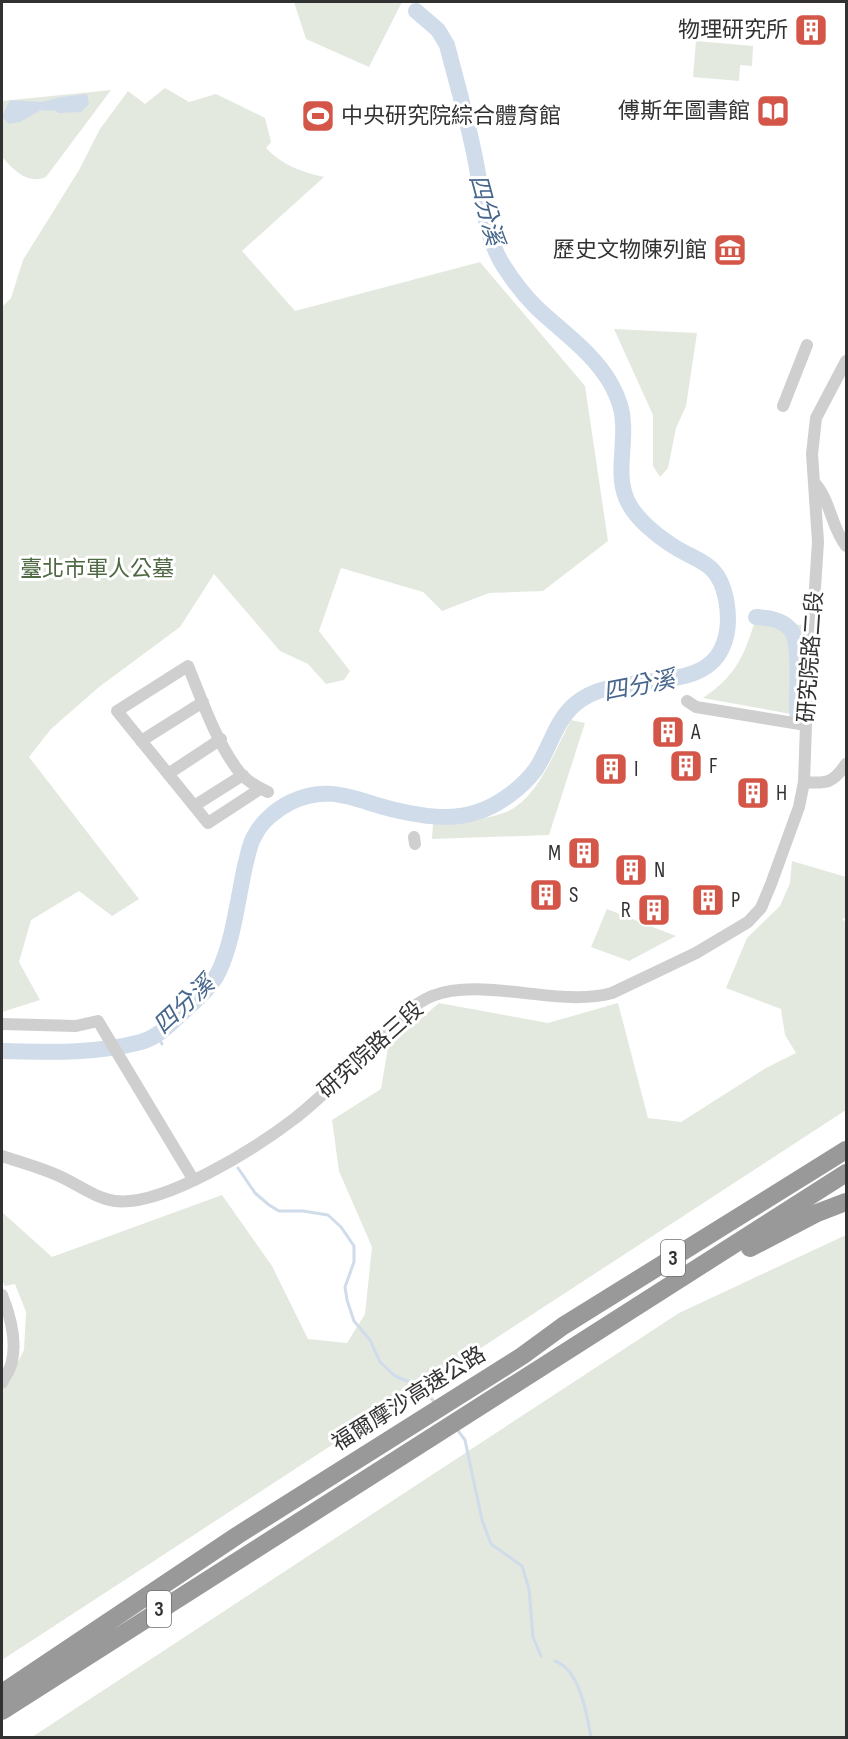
<svg xmlns="http://www.w3.org/2000/svg" width="848" height="1739" font-family="'Sofia Sans Condensed','Noto Sans TC',sans-serif">
<style>
.green{fill:#e3e9df}
.water{fill:#d0dcea}
.lines{fill:none;stroke-linecap:round;stroke-linejoin:round}
.stream{stroke:#d0dcea;stroke-width:3}
.river{stroke:#d0dcea;stroke-width:16}
.minor{stroke:#cfcfcf;stroke-width:12}
.highway{stroke:#999;stroke-width:18}
.labels{text-anchor:middle;dominant-baseline:central;stroke-width:6;stroke-linejoin:round;paint-order:stroke}
.shield{fill:#fff;stroke:#707070;stroke-width:1.5}
.shield-label{font-size:21px;font-weight:bold;fill:#323232}
.poi-label{font-size:22px;fill:#323232;stroke:#fff;text-anchor:start}
.park-label{font-size:22px;fill:#4f6943;stroke:#fff}
.street-label{font-size:22px;fill:#323232;stroke:#fff}
.water-label{font-size:24px;font-style:italic;fill:#47668c;stroke:#fff}
</style>
<rect width="100%" height="100%" fill="#fff"/>
<path class="green" d="M 294,2 L 402,2 L 369,67 L 306,39 Z
M 696,41 L 753,46 L 752,66 L 740,65 L 739,81 L 693,77 Z
M 165,88 L 189,102 L 216,94 L 265,118 L 271,142 L 266,148 C 282,165 301,172 324,177 L 242,251 L 295,311 L 480,262 L 585,386 L 608,541 L 543,591 L 489,593 L 442,611 L 423,592 L 341,568 L 319,631 L 350,671 L 344,680 L 326,684 L 308,664 L 280,651 L 214,574 L 180,627 L 99,687 L 51,729 L 29,757 L 139,899 L 112,916 L 79,891 L 31,920 L 19,962 L 40,1000 L 2,1012 L 2,307 L 11,298 L 23,260 L 79,170 L 100,129 L 128,91 L 145,104 Z
M 111,90 L 46,177 C 27,185 13,169 2,157 L 2,101 Z
M 614,329 L 697,333 L 686,406 L 676,428 L 668,468 L 660,477 L 653,466 L 653,415 Z
M 754,624 L 810,625 L 802,716 L 703,698 C 734,677 743,659 754,624 Z
M 571,720 L 585,723 L 549,835 L 432,839 L 433,824 C 456,821 483,821 506,812 C 538,799 555,750 571,720 Z
M 792,861 L 846,877 L 846,918 L 842,919 L 846,922 L 846,1110 L 2,1660 L 2,1392 L 24,1350 L 26,1312 L 15,1284 L 5,1286 L 2,1280 L 2,1212 L 52,1257 L 222,1195 L 272,1266 L 308,1339 L 347,1343 L 365,1314 L 372,1247 L 339,1171 L 332,1120 L 381,1089 L 388,1047 L 439,1003 L 548,1023 L 618,1003 L 648,1118 L 681,1122 L 766,1068 L 796,1053 L 785,1035 L 781,1009 L 726,988 L 747,938 L 780,906 L 790,883 Z
M 607,909 L 676,936 L 629,961 L 591,947 Z
M 846,1235 L 846,1737 L 32,1737 L 679,1313 Z"/>
<path class="water" d="M 87,94 L 89,104 L 81,112 L 59,113 L 54,110 L 50,111 L 41,110 L 20,122 L 9,124 L 2,117 L 10,100 L 41,102 L 62,97 Z"/>
<g class="lines">
<path class="stream" d="M 157,1035 L 162,1044
M 238,1168 L 255,1193 L 269,1205 L 279,1211 L 303,1211 L 328,1215 L 341,1227 L 354,1246 L 354,1262 L 345,1287 L 347,1300 L 354,1321 L 370,1340 L 380,1362 L 395,1376 L 410,1382 L 427,1393 L 435,1403
M 456,1428 L 465,1440 L 482,1520 L 491,1544 L 522,1566 L 529,1589 L 533,1637 L 541,1656
M 555,1661 C 580,1670 587,1714 591,1738"/>
<path class="river" d="M 756,617 C 768,618 781,619 790,629 C 802,641 796,694 797,712
M 2,1051 C 49,1052 95,1054 141,1042 C 158,1037 169,1025 181,1014 C 195,1001 211,988 219,971 C 233,942 238,898 245,866 C 248,856 249,844 255,835 C 262,821 277,809 291,802 C 330,783 357,801 395,810 C 421,816 451,821 477,812 C 498,806 523,787 536,769 C 550,748 555,722 574,705 C 615,668 700,697 722,648 C 729,633 729,615 726,599 C 718,560 698,563 670,544 C 656,535 637,519 629,504 C 615,479 625,450 623,423 C 623,411 617,395 611,384 C 593,352 562,332 536,307 C 525,296 514,282 505,268 C 486,240 484,207 478,174 C 471,131 458,88 447,45 L 438,30 L 416,11"/>
<path class="minor" d="M 783,406 L 807,345
M 814,482 C 831,501 831,527 846,546
M 687,701 L 696,707 L 806,725
M 141,741 L 203,702
M 168,774 L 221,739
M 804,782 C 827,784 833,783 846,764
M 260,789 L 208,823 L 117,711 L 188,666 C 202,700 215,739 237,769 C 244,779 257,787 268,792
M 194,806 L 243,775
M 414,837 L 415,844
M 2,1024 L 76,1026 L 98,1021 L 193,1179
M 2,1156 C 20,1162 39,1167 57,1175 C 76,1183 94,1198 115,1201 C 163,1207 256,1148 294,1119 C 315,1103 334,1083 355,1065 C 378,1043 403,1008 432,996 C 482,976 558,1008 612,993 L 696,953 L 748,922 L 761,908 L 771,884 L 799,807 L 804,782 L 806,725 L 818,542 L 812,454 L 816,418 L 846,361
M 2,1295 C 10,1315 17,1339 12,1361 C 11,1369 5,1376 2,1383"/>
<path class="highway" d="M 750,1248 L 817,1213 L 846,1202
M 2,1693 L 238,1535 L 522,1356 L 563,1326 L 846,1150
M 2,1711 C 282,1530 565,1353 846,1173"/>
</g>
<defs>
<symbol id="building-square" viewBox="-11 -11 22 22"><rect x="-9" y="-9" width="18" height="18" rx="4" fill="#d35649" stroke="#fff"/><path d="M-4-6H4V6H1V3H-1V6H-4ZM-2.5-4.3h1.7v1.8h-1.7ZM.8-4.3h1.7v1.8H.8ZM-2.5-1h1.7V.8h-1.7ZM.8-1h1.7V.8H.8Z" fill="#fff"/></symbol>
<symbol id="library-square" viewBox="-11 -11 22 22"><rect x="-9" y="-9" width="18" height="18" rx="4" fill="#d35649" stroke="#fff"/><path d="M-6-4Q-3-5.5-.7-3.5V5Q-3 3-6 4ZM6-4Q3-5.5 .7-3.5V5Q3 3 6 4Z" fill="#fff"/></symbol>
<symbol id="stadium-square" viewBox="-11 -11 22 22"><rect x="-9" y="-9" width="18" height="18" rx="4" fill="#d35649" stroke="#fff"/><path d="M0-5a6.5 5 0 1 0 0 10a6.5 5 0 1 0 0-10ZM-3.5-1.8h7v3.6h-7Z" fill="#fff"/></symbol>
<symbol id="museum-square" viewBox="-11 -11 22 22"><rect x="-9" y="-9" width="18" height="18" rx="4" fill="#d35649" stroke="#fff"/><path d="M0-6L6-3V-2H-6V-3ZM-5-1h2V3h-2ZM-1-1h2V3h-2ZM3-1h2V3H3ZM-6 4H6V6H-6Z" fill="#fff"/></symbol>
</defs>
<g fill-rule="evenodd">
<use href="#building-square" x="792" y="11" width="38" height="38"/>
<use href="#library-square" x="754" y="92" width="38" height="38"/>
<use href="#stadium-square" x="299" y="97" width="38" height="38"/>
<use href="#museum-square" x="711" y="231" width="38" height="38"/>
<use href="#building-square" x="649" y="713" width="38" height="38"/>
<use href="#building-square" x="667" y="747" width="38" height="38"/>
<use href="#building-square" x="592" y="750" width="38" height="38"/>
<use href="#building-square" x="734" y="774" width="38" height="38"/>
<use href="#building-square" x="565" y="834" width="38" height="38"/>
<use href="#building-square" x="612" y="851" width="38" height="38"/>
<use href="#building-square" x="527" y="876" width="38" height="38"/>
<use href="#building-square" x="689" y="881" width="38" height="38"/>
<use href="#building-square" x="635" y="891" width="38" height="38"/>
</g>
<g class="labels">
<g class="shield">
<rect x="661" y="1240" width="24" height="36" rx="4.5"/>
<rect x="147" y="1591" width="24" height="36" rx="4.5"/>
</g>
<g class="shield-label">
<text x="673" y="1258">3</text>
<text x="159" y="1609">3</text>
</g>
<g class="poi-label">
<text x="788" y="30" text-anchor="end">物理研究所</text>
<text x="750" y="111" text-anchor="end">傅斯年圖書館</text>
<text x="341" y="116">中央研究院綜合體育館</text>
<text x="707" y="250" text-anchor="end">歷史文物陳列館</text>
<text x="691" y="732">A</text>
<text x="709" y="766">F</text>
<text x="634" y="769">I</text>
<text x="776" y="793">H</text>
<text x="561" y="853" text-anchor="end">M</text>
<text x="654" y="870">N</text>
<text x="569" y="895">S</text>
<text x="731" y="900">P</text>
<text x="631" y="910" text-anchor="end">R</text>
</g>
<g class="park-label">
<text x="97" y="569">臺北市軍人公墓</text>
</g>
<g class="street-label">
<text transform="translate(811 657) rotate(-86)">研究院路二段</text>
<text transform="translate(371 1050) rotate(-42)">研究院路三段</text>
<text transform="translate(409 1399) rotate(-32)">福爾摩沙高速公路</text>
</g>
<g class="water-label">
<text transform="translate(486 210) rotate(75)">四分溪</text>
<text transform="translate(639 686) rotate(-11)">四分溪</text>
<text transform="translate(184 1005) rotate(-43)">四分溪</text>
</g>
</g>
<rect width="848" height="1739" fill="none" stroke="#323232" stroke-width="6"/>
</svg>
